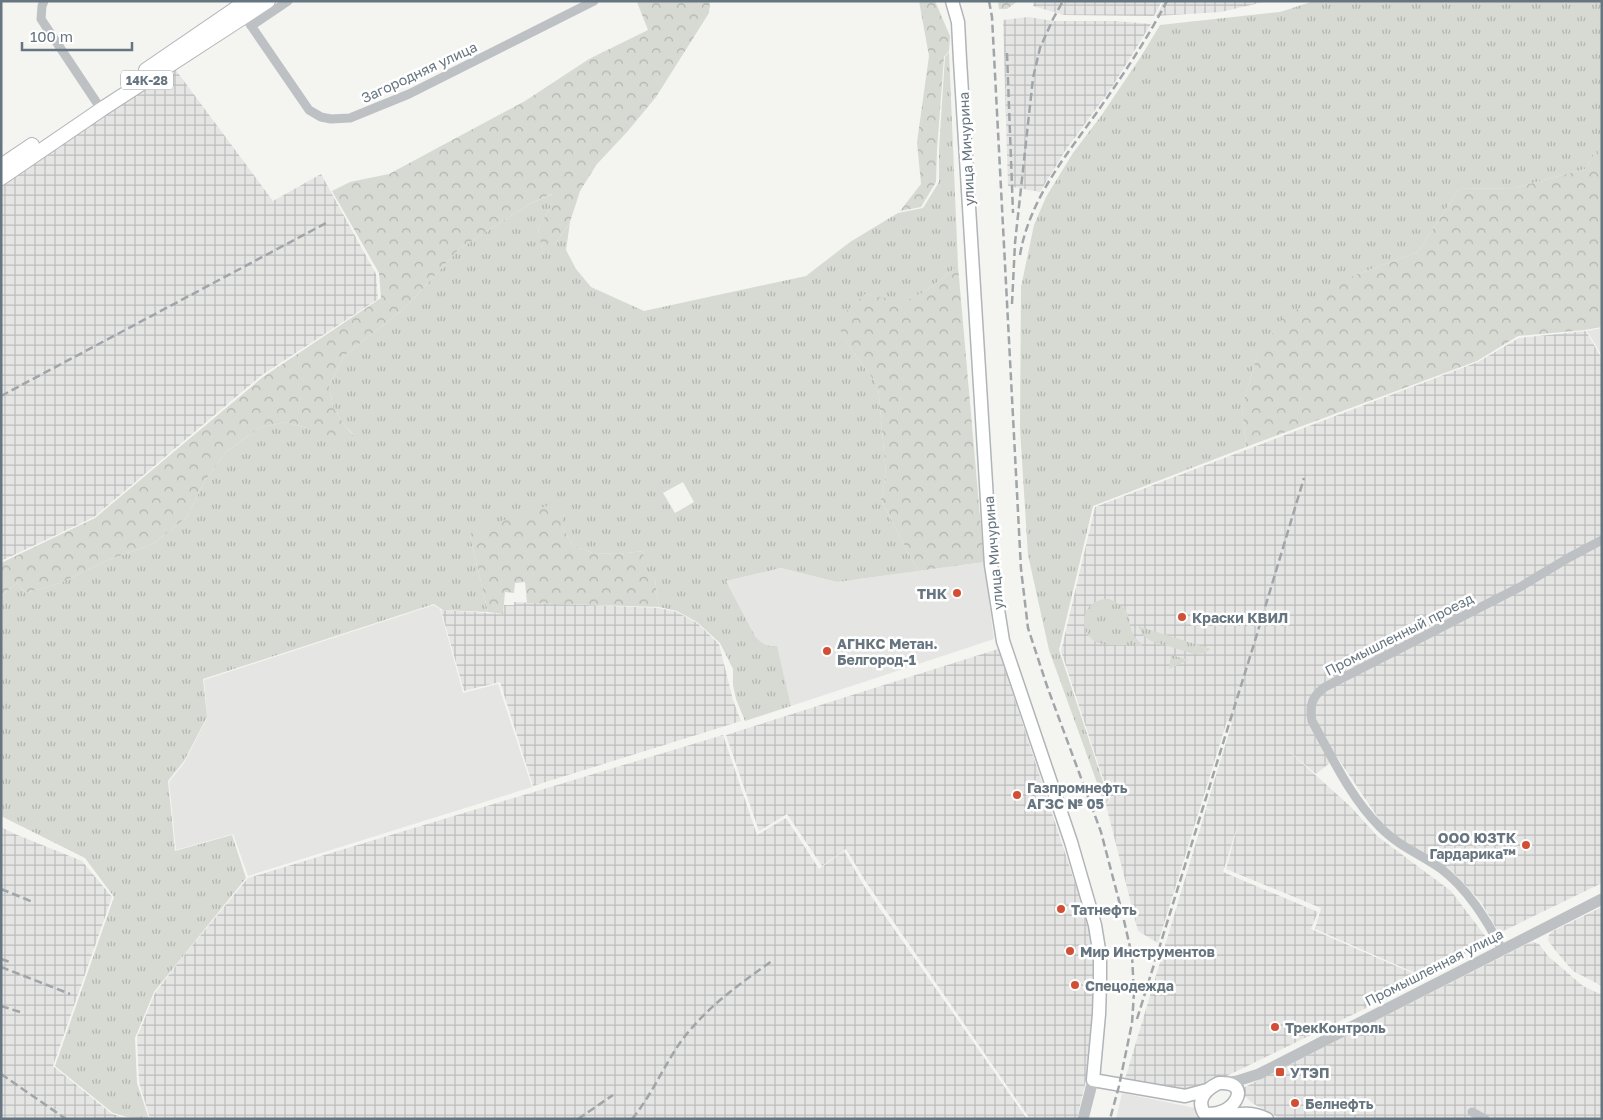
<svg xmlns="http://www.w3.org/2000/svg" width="1603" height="1120" font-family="'Golos Text',sans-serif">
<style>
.built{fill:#e5e5e4}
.industrial{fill:url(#industrial-grid)}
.grass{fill:url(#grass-tufts);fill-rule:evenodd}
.forest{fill:url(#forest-crowns)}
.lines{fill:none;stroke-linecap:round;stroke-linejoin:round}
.secondary-casing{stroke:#b0b5b8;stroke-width:15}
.primary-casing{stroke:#b1b5b8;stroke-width:16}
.minor{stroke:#bdc1c4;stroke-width:9}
.tertiary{stroke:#bdc1c4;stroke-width:11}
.secondary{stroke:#fff;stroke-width:12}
.primary{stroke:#fff;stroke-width:14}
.rail{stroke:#9fa5a9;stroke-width:2.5;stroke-dasharray:8 4;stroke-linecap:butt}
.poi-dot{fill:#d14f34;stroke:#fff;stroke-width:2}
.labels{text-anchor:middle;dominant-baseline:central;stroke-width:5;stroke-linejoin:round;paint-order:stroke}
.shield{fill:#fff;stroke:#949ea5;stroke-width:1}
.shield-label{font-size:12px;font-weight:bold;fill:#66757f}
.street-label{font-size:14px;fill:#66757f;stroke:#fff}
.poi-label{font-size:14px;font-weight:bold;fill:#66757f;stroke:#fff;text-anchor:start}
</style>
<defs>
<pattern id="industrial-grid" width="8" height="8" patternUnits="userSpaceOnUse" patternTransform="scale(1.25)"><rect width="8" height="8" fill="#e5e5e4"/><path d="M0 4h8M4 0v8" fill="none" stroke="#bdbebe"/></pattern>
<pattern id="grass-tufts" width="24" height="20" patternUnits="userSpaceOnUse" patternTransform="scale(1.25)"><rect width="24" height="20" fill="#d6dad2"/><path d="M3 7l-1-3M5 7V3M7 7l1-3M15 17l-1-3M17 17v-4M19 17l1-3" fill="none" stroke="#b1b5b0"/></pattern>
<pattern id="forest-crowns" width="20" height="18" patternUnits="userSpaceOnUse" patternTransform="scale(1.25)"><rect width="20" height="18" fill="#d6dad2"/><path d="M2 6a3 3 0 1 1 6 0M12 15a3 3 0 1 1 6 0" fill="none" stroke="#b1b5b0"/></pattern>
</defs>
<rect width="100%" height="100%" fill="#f4f4f1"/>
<path class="built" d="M 1602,328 L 1602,356 L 1587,331 Z
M 984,562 L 994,639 L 791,706 L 777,647 L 768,647 L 761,643 L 755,636 L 726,581 L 781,568 L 837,582 Z
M 434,605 L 440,609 L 463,693 L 498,684 L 532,787 L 248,876 L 233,834 L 176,850 L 169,782 L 184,763 L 207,718 L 204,680 Z
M 1122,1093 L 1176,1104 L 1245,1119 L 1116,1119 Z"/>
<path class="industrial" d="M 1034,1 L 1162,1 L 1154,16 L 1064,15 L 1033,6 Z
M 1164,1 L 1268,1 L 1221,12 L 1156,16 Z
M 1028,17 L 1054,21 L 1116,21 L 1151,24 L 1112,87 L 1065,151 L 1040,192 L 1008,186 L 1003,20 Z
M 175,69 L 273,201 L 321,174 L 376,274 L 378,299 L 262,375 L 94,517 L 1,561 L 1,186 L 60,144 Z
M 1586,331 L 1602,359 L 1602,883 L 1499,933 L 1481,902 L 1453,872 L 1393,834 L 1381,822 L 1337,757 L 1316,774 L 1283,746 L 1227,721 L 1158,943 L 1138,931 L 1106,805 L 1110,800 L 1061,651 L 1095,507 L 1478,362 L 1519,338 Z
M 514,602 L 659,608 L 677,612 L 697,623 L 719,644 L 733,700 L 741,721 L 533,786 L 500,682 L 464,691 L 441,610 L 503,614 L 504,605 L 514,605 Z
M 998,649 L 1094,941 L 1097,995 L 1087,1076 L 1077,1119 L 1030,1119 L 866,882 L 846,849 L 822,866 L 787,814 L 759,831 L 726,735 Z
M 1232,723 L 1283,746 L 1351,807 L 1377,836 L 1451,891 L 1489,941 L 1422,976 L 1315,929 L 1321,908 L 1226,869 L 1239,821 L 1223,872 L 1318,912 L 1311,929 L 1426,979 L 1202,1088 L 1192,1090 L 1125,1079 L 1206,809 L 1215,812 L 1206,808 Z
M 723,735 L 757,835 L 786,818 L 819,869 L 844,851 L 864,886 L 1027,1119 L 150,1119 L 139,1082 L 137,1037 L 155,993 L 181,959 L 248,878 Z
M 1,827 L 15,834 L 82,861 L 112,897 L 53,1066 L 112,1114 L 129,1119 L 1,1119 Z
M 1602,907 L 1602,986 L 1573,971 L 1555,950 L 1548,940 L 1549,935 L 1553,931 Z
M 1533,942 L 1539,944 L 1548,956 L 1583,986 L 1602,995 L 1602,1119 L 1281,1119 L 1252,1103 L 1239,1090 L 1527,944 Z"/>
<path class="grass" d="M 1314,1 L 1602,1 L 1602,142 L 1585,169 L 1514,188 L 1459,189 L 1418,252 L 1355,275 L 1257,356 L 1242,407 L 1246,447 L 1093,506 L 1059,650 L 1109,800 L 1105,805 L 1049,650 L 1028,555 L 1020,429 L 1021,287 L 1034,225 L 1046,197 L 1073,153 L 1101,116 L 1140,58 L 1160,25 L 1280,12 Z
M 949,52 L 958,266 L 927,290 L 904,303 L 865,294 L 846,342 L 878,386 L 886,474 L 881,500 L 918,571 L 837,582 L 781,568 L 726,581 L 755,636 C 762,644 766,647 777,646 L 791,706 L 745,721 L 736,699 L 733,685 L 733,669 L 720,643 L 697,622 L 677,611 L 659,607 L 655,580 L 641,569 L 644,551 L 617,554 L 593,553 L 572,545 L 563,527 L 563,512 L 470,536 L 488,612 L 443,610 L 434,604 L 203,679 L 207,717 L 184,761 L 168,781 L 175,851 L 232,835 L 246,878 L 154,992 L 135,1038 L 137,1083 L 149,1119 L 134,1119 L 113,1113 L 55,1066 L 114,897 L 85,858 L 1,816 L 1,596 L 17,583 L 26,593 L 60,583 L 108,560 L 153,544 L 187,517 L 204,482 L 226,452 L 259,428 L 285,422 L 307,428 L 354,435 L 345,426 L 333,407 L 329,385 L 344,356 L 407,306 L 459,249 L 531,203 L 553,194 L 550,208 L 538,229 L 543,254 L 558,240 L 570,222 L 566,250 L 576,269 L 591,287 L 644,311 L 806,276 L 850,242 L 898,213 L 923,208 L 939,182 L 939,149 L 945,57 ZM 683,482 L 694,502 L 675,513 L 663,493 Z
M 1109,599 C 1140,610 1121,629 1142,644 L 1142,646 C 1131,645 1109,646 1099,643 C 1083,638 1079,616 1091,605 C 1096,600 1103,599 1109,599 Z
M 1138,626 L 1211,649 L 1204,653 L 1194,654 L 1151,641 L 1142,634 Z
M 1171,655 L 1188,660 L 1169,669 Z"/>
<path class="forest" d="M 638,1 L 710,1 L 709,13 L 656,97 L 627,132 L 597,164 L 580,191 L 570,222 L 558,240 L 543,255 L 538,229 L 550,208 L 552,194 L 531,203 L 459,249 L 407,306 L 344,356 L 329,385 L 333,407 L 345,426 L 354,436 L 339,439 L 307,428 L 285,422 L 259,428 L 226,452 L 204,482 L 187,517 L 153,544 L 108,560 L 60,583 L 26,593 L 17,583 L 1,596 L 1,563 L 95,518 L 263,377 L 381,298 L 379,273 L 332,191 L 350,182 L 389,174 L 525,101 L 589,59 L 648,30 L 637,2 Z
M 919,1 L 935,1 L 950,36 L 949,51 L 944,57 L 937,150 L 936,182 L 921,207 L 900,211 L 921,184 L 917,142 L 929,56 Z
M 998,1 L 1018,1 L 1007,9 L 999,9 Z
M 1602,142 L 1602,327 L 1585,330 L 1518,336 L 1477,361 L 1246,447 L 1242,407 L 1257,356 L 1283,318 L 1355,275 L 1418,252 L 1459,189 L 1514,188 L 1585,169 Z
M 958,266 L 984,562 L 918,571 L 881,500 L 886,474 L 878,386 L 846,342 L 836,321 L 865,294 L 904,302 L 927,290 Z
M 553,504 L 563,512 L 563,527 L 572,545 L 593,553 L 617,554 L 644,551 L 642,569 L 655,580 L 659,607 L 527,603 L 525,582 L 515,583 L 514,593 L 505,592 L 503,614 L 488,612 L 470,536 L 473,530 Z"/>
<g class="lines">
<defs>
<path id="secondary" d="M 952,1 L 958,22 L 960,60 L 991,565 L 1003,641 L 1071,842 L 1095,925 L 1100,956 L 1100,982 L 1099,1014 L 1093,1080 L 1185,1096 L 1207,1090
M 1219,1083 C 1256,1081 1232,1120 1204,1113 C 1196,1099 1206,1089 1219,1083 Z
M 1226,1116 C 1241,1113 1253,1112 1267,1119"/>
<path id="primary" d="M 146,70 L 247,1
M 1,166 L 32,145
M 1,178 L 102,109 L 268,1"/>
</defs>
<use href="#secondary" class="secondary-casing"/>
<use href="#primary" class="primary-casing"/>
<path class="minor" d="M 44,1 L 42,6 L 41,19 L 97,103
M 243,14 L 309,110 L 321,117 L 331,119 L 350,118 L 409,94 L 594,1
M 251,26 L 288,1
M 1502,949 C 1486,919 1468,889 1440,868 C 1420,854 1397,845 1380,827 C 1350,797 1332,757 1312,721 C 1309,706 1312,696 1325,687 L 1520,587 L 1570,557 L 1602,540
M 1472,1112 L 1485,1119"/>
<path class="tertiary" d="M 1224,1083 L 1237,1081 L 1259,1074 L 1602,899
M 1083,1119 L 1093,1080"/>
<use href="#secondary" class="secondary"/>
<use href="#primary" class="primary"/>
<path class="rail" d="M 989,1 L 992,17 L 1021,569 L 1028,628 L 1047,686 L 1101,832 L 1123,916 L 1132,956 L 1134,993 L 1132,1023 L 1119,1086 L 1110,1119
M 1007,53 L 1013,213
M 1020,255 C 1029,201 1064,158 1095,115 C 1121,78 1146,41 1167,1
M 1012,304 L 1015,243 L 1033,78 L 1040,48 L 1053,19 L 1063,1
M 1,396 L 328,222
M 1,889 L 33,902
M 1,959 L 10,962
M 1,967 L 70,994
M 1,1006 L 20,1012
M 1137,1019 L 1254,644 L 1304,478
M 1,1074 L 66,1119
M 578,1119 L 613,1095
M 632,1119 C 652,1095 664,1065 682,1040 C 707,1007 738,985 772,961"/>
</g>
<g class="poi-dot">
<circle cx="957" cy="593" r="5"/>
<circle cx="1182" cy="617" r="5"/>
<circle cx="827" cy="651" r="5"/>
<circle cx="1017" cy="795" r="5"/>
<circle cx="1526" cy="845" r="5"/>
<circle cx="1061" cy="909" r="5"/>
<circle cx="1070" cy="951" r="5"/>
<circle cx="1075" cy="985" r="5"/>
<circle cx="1275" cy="1027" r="5"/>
<rect x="1275" y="1067" width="10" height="10" rx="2.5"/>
<circle cx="1295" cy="1103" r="5"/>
</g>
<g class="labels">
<rect class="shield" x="121" y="70.5" width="52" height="19" rx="4"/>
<g class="shield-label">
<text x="147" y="80">14К-28</text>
</g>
<g class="street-label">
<text transform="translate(419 72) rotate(-25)">Загородняя улица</text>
<text transform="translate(966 149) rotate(-93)">улица Мичурина</text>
<text transform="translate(993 553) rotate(-95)">улица Мичурина</text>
<text transform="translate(1399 634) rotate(-27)">Промышленный проезд</text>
<text transform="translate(1434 967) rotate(-27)">Промышленная улица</text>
</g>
<g class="poi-label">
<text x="947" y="593" text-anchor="end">ТНК</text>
<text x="1192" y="617">Краски КВИЛ</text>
<text x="837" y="643">АГНКС Метан.<tspan x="837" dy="16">Белгород-1</tspan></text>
<text x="1027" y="787">Газпромнефть<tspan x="1027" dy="16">АГЗС № 05</tspan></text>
<text x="1516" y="837" text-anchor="end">ООО ЮЗТК<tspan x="1516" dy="16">Гардарика™</tspan></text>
<text x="1071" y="909">Татнефть</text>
<text x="1080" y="951">Мир Инструментов</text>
<text x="1085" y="985">Спецодежда</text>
<text x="1285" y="1027">ТрекКонтроль</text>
<text x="1290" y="1072">УТЭП</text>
<text x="1305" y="1103">Белнефть</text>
</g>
</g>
<rect width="1603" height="1120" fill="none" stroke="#66757f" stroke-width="5"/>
<path d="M22 42v8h110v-8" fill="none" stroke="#66757f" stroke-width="2.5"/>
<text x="30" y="42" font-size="15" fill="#66757f" stroke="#ffffff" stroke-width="4" paint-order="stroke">100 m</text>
</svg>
